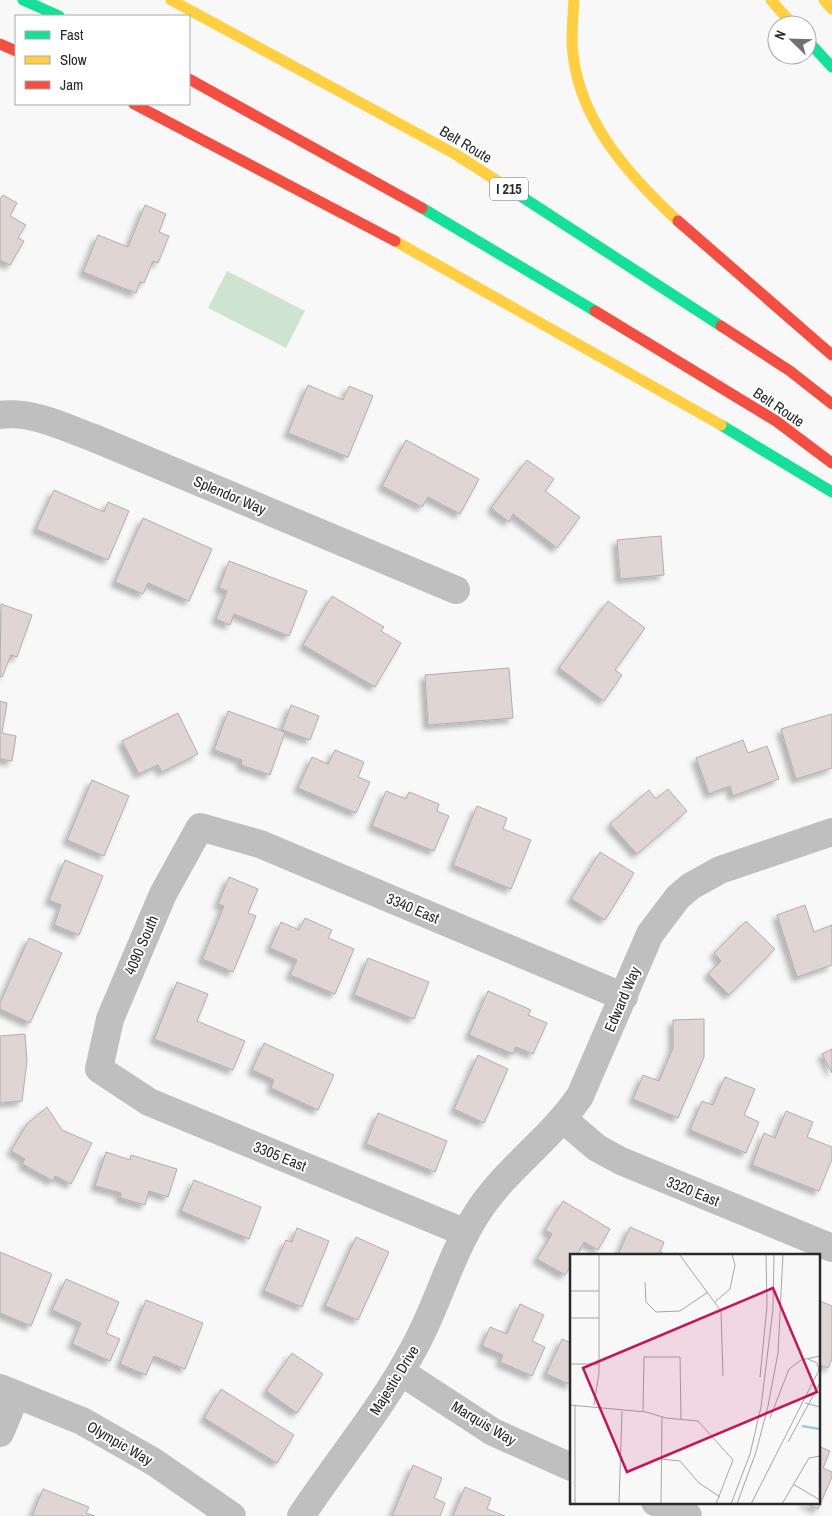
<svg xmlns="http://www.w3.org/2000/svg" width="832" height="1516" font-family="'Archivo Narrow',sans-serif">
<style>
.park{fill:#cfe3d1}
.building{fill:#e1d5d4;stroke:#aeaeae;filter:url(#shadow)}
.lines{fill:none;stroke-linecap:round;stroke-linejoin:round}
.street{stroke:#c0bfbf;stroke-width:28}
.fast{stroke:#16e098;stroke-width:11}
.slow{stroke:#ffcf43;stroke-width:11}
.jam{stroke:#f24e42;stroke-width:11}
.labels{text-anchor:middle;dominant-baseline:central;stroke-width:4;stroke-linejoin:round;paint-order:stroke}
.shield{fill:#fff;stroke:#686969;stroke-width:1}
.shield-label{font-size:14px;font-weight:bold;fill:#282929}
.street-label{font-size:15px;fill:#282929;stroke:#fff}
.inset-river{fill:none;stroke:#a1cadf;stroke-width:2.5}
.inset-road{fill:none;stroke:#a5a5a5;stroke-width:1}
.view{fill:#c2185b;fill-opacity:0.15;stroke:#c2185b;stroke-width:2.5}
.inset-edge{fill:none;stroke:#282929;stroke-width:2.5}
</style>
<defs>
<filter id="shadow"><feDropShadow dx="-4.5" dy="4.5" stdDeviation="2.5" flood-color="#0004"/></filter>
</defs>
<rect width="100%" height="100%" fill="#f8f8f8"/>
<path class="park" d="M 227,271 L 305,311 L 286,348 L 208,308 Z"/>
<path class="building" d="M 3,195 L 17,203 L 10,216 L 26,225 L 18,238 L 24,241 L 10,265 L 0,260 L 0,199 Z
M 145,205 L 166,214 L 159,232 L 169,236 L 158,263 L 153,261 L 144,283 L 140,282 L 136,293 L 83,272 L 98,235 L 128,247 Z
M 308,385 L 343,400 L 349,386 L 373,396 L 348,457 L 288,433 Z
M 406,440 L 479,479 L 460,514 L 428,497 L 422,507 L 382,486 Z
M 527,460 L 554,479 L 545,491 L 580,517 L 557,548 L 513,514 L 509,522 L 491,508 Z
M 54,490 L 104,512 L 108,502 L 129,511 L 108,560 L 36,529 Z
M 143,518 L 212,549 L 189,601 L 148,583 L 143,594 L 115,582 Z
M 661,536 L 664,575 L 620,579 L 617,540 Z
M 229,561 L 307,591 L 289,636 L 234,614 L 230,625 L 216,619 L 227,591 L 219,588 Z
M 332,596 L 384,627 L 381,631 L 401,643 L 375,687 L 303,645 Z
M 608,601 L 645,628 L 615,670 L 622,675 L 604,701 L 559,668 Z
M 1,604 L 32,615 L 17,657 L 11,655 L 2,677 L 0,676 Z
M 509,668 L 513,718 L 428,725 L 425,675 Z
M 0,701 L 7,703 L 2,733 L 16,736 L 12,761 L 0,759 Z
M 291,705 L 319,716 L 310,740 L 282,730 Z
M 228,711 L 285,732 L 270,775 L 241,765 L 242,760 L 214,750 Z
M 178,713 L 198,754 L 162,772 L 158,765 L 139,774 L 122,741 Z
M 832,714 L 832,768 L 796,779 L 781,729 Z
M 743,740 L 748,753 L 767,746 L 779,779 L 733,796 L 730,786 L 709,794 L 696,758 Z
M 335,750 L 364,762 L 358,777 L 370,782 L 356,813 L 298,788 L 312,757 L 328,764 Z
M 92,780 L 129,796 L 104,856 L 67,840 Z
M 668,789 L 687,811 L 637,854 L 610,824 L 649,790 L 656,799 Z
M 386,791 L 406,799 L 409,792 L 439,804 L 437,811 L 449,816 L 434,851 L 372,826 Z
M 477,806 L 507,818 L 503,829 L 531,840 L 511,889 L 453,865 Z
M 600,852 L 634,873 L 605,920 L 571,899 Z
M 65,860 L 103,876 L 79,935 L 54,925 L 61,905 L 49,900 Z
M 229,877 L 258,889 L 248,913 L 256,916 L 233,972 L 202,959 L 224,906 L 218,904 Z
M 805,905 L 814,932 L 832,925 L 832,965 L 797,977 L 777,915 Z
M 305,918 L 332,930 L 328,938 L 354,949 L 335,994 L 290,975 L 297,960 L 270,948 L 281,922 L 299,930 Z
M 746,921 L 775,949 L 729,995 L 708,974 L 721,961 L 714,953 Z
M 29,938 L 62,953 L 30,1023 L 0,1009 L 0,1003 Z
M 368,958 L 429,982 L 414,1019 L 354,995 Z
M 177,982 L 208,994 L 197,1021 L 245,1041 L 233,1070 L 154,1039 Z
M 488,991 L 531,1010 L 528,1015 L 547,1023 L 533,1054 L 516,1047 L 513,1054 L 469,1035 Z
M 704,1019 L 704,1057 L 678,1118 L 633,1099 L 643,1075 L 659,1081 L 673,1048 L 673,1020 Z
M 25,1034 L 27,1061 L 22,1101 L 0,1103 L 0,1036 Z
M 264,1043 L 334,1075 L 318,1110 L 271,1088 L 274,1080 L 252,1070 Z
M 832,1049 L 832,1073 L 822,1054 Z
M 478,1055 L 508,1069 L 484,1123 L 454,1109 Z
M 725,1077 L 755,1089 L 744,1115 L 759,1122 L 746,1153 L 690,1130 L 702,1101 L 713,1105 Z
M 47,1107 L 62,1130 L 92,1143 L 71,1184 L 55,1176 L 53,1181 L 22,1164 L 25,1159 L 11,1151 L 27,1124 Z
M 786,1111 L 813,1122 L 807,1137 L 832,1147 L 832,1159 L 819,1191 L 752,1165 L 764,1133 L 775,1138 Z
M 378,1113 L 447,1141 L 435,1172 L 366,1144 Z
M 106,1152 L 130,1160 L 131,1155 L 177,1169 L 168,1197 L 149,1191 L 145,1205 L 120,1198 L 121,1193 L 95,1186 Z
M 194,1180 L 261,1207 L 249,1239 L 181,1211 Z
M 563,1201 L 610,1229 L 598,1250 L 584,1242 L 577,1255 L 571,1255 L 571,1265 L 565,1275 L 537,1259 L 552,1234 L 545,1230 Z
M 630,1227 L 664,1242 L 660,1252 L 666,1255 L 618,1255 Z
M 297,1228 L 329,1241 L 302,1307 L 264,1291 L 286,1240 L 292,1242 Z
M 356,1237 L 389,1252 L 358,1320 L 325,1306 Z
M 0,1252 L 52,1274 L 31,1326 L 0,1313 Z
M 66,1279 L 119,1302 L 106,1333 L 120,1339 L 110,1361 L 72,1344 L 81,1323 L 52,1310 Z
M 146,1300 L 203,1323 L 185,1369 L 154,1356 L 146,1375 L 120,1364 Z
M 818,1300 L 832,1306 L 832,1359 L 828,1368 L 818,1364 Z
M 520,1304 L 544,1315 L 532,1341 L 545,1347 L 532,1376 L 500,1362 L 503,1355 L 482,1346 L 490,1327 L 507,1334 Z
M 562,1339 L 571,1343 L 571,1385 L 546,1374 Z
M 292,1353 L 323,1374 L 297,1413 L 266,1391 Z
M 221,1389 L 294,1435 L 277,1463 L 204,1418 Z
M 818,1446 L 830,1451 L 823,1468 L 832,1472 L 832,1477 L 818,1509 L 803,1502 L 818,1502 Z
M 413,1465 L 442,1478 L 434,1498 L 445,1503 L 440,1516 L 392,1516 Z
M 465,1487 L 491,1498 L 487,1509 L 505,1516 L 453,1516 Z
M 43,1489 L 89,1507 L 86,1513 L 95,1516 L 32,1516 Z"/>
<g class="lines">
<path class="street" d="M 0,415 C 31,410 66,428 94,438 L 456,590
M 563,1119 L 597,1148 L 621,1161 L 832,1248
M 466,1233 L 149,1102 L 99,1069 L 110,1019 L 163,894 L 200,827 L 260,844 L 624,997
M 401,1372 L 493,1432 L 571,1467
M 0,1388 L 82,1421 L 154,1462 L 232,1516
M 0,1433 L 16,1395
M 655,1502 L 688,1516
M 301,1516 C 339,1459 383,1407 415,1346 C 438,1304 450,1256 476,1215 C 504,1170 550,1140 580,1096 L 650,934 L 678,897 L 691,886 L 720,870 L 832,832"/>
<path class="fast" d="M 23,0 L 59,16
M 807,40 L 832,67
M 499,182 L 721,326
M 422,208 L 595,311
M 721,425 L 832,492"/>
<path class="slow" d="M 171,0 L 455,154 L 499,182
M 574,0 C 573,14 572,28 572,42 C 575,116 626,173 678,221
M 771,0 L 793,25
M 824,0 L 832,9
M 395,241 L 721,425"/>
<path class="jam" d="M 0,44 L 16,51
M 189,79 L 422,208
M 134,104 L 395,241
M 678,221 L 832,355
M 595,311 L 776,421 L 832,463
M 721,326 L 790,371 L 832,404"/>
</g>
<g class="labels">
<rect class="shield" x="490" y="177.5" width="38" height="23" rx="4"/>
<g class="shield-label">
<text x="509" y="189">I 215</text>
</g>
<g class="street-label">
<text transform="translate(466 144) rotate(31)">Belt Route</text>
<text transform="translate(779 407) rotate(34)">Belt Route</text>
<text transform="translate(230 495) rotate(23)">Splendor Way</text>
<text transform="translate(413 908) rotate(23)">3340 East</text>
<text transform="translate(141 945) rotate(-67)">4090 South</text>
<text transform="translate(622 999) rotate(-67)">Edward Way</text>
<text transform="translate(280 1156) rotate(22)">3305 East</text>
<text transform="translate(693 1191) rotate(22)">3320 East</text>
<text transform="translate(394 1380) rotate(-58)">Majestic Drive</text>
<text transform="translate(484 1423) rotate(31)">Marquis Way</text>
<text transform="translate(120 1443) rotate(30)">Olympic Way</text>
</g>
</g>
<g transform="translate(570 1254)">
<rect width="250" height="250" fill="#f8f8f8"/>
<path class="inset-river" d="M 232,172 L 250,175"/>
<path class="inset-road" d="M 109,0 L 151,57 L 153,122M 75,28 L 76,48 L 86,58 L 110,57 L 138,38M 0,37 L 29,37M 145,48 L 160,35 L 165,11 L 162,0M 0,64 L 29,64M 238,105 L 247,109 L 249,117M 0,110 L 29,110M 190,123 L 197,52 L 196,0M 235,149 L 250,153M 0,151 L 76,158 L 96,164 L 128,167 L 163,206 L 146,250M 5,151 L 5,250M 24,151 L 29,119 L 29,0M 73,157 L 74,103 L 110,103 L 111,165M 200,164 L 219,115 L 231,106 L 250,102M 218,188 L 250,129M 91,205 L 110,207 L 129,229 L 150,243M 223,230 L 250,246M 49,250 L 52,157M 91,250 L 92,163M 161,250 L 180,200 L 191,153 L 203,55 L 204,0M 167,250 L 186,198 L 198,152 L 208,99 L 213,0M 181,250 L 250,114M 212,250 L 239,204 L 250,202"/>
<path class="view" d="M 203,34 L 247,138 L 57,218 L 13,114 Z"/>
<rect width="250" height="250" class="inset-edge"/>
</g>
<rect x="15" y="15" width="175" height="90" fill="#ffffff" stroke="#a9a9a9"/>
<rect x="25" y="31" width="25" height="8" fill="#16e098" stroke="#a9a9a9"/>
<text x="60" y="40" font-size="15" fill="#282929">Fast</text>
<rect x="25" y="56" width="25" height="8" fill="#ffcf43" stroke="#a9a9a9"/>
<text x="60" y="65" font-size="15" fill="#282929">Slow</text>
<rect x="25" y="81" width="25" height="8" fill="#f24e42" stroke="#a9a9a9"/>
<text x="60" y="90" font-size="15" fill="#282929">Jam</text>
<g transform="translate(792 40) rotate(293)"><circle r="24" fill="#ffffff" stroke="#a9a9a9"/>
<path d="M0-4L9 19L0 12L-9 19Z" fill="#717171"/>
<text y="-8" font-size="14" font-weight="bold" text-anchor="middle" fill="#282929">N</text>
</g>
</svg>
